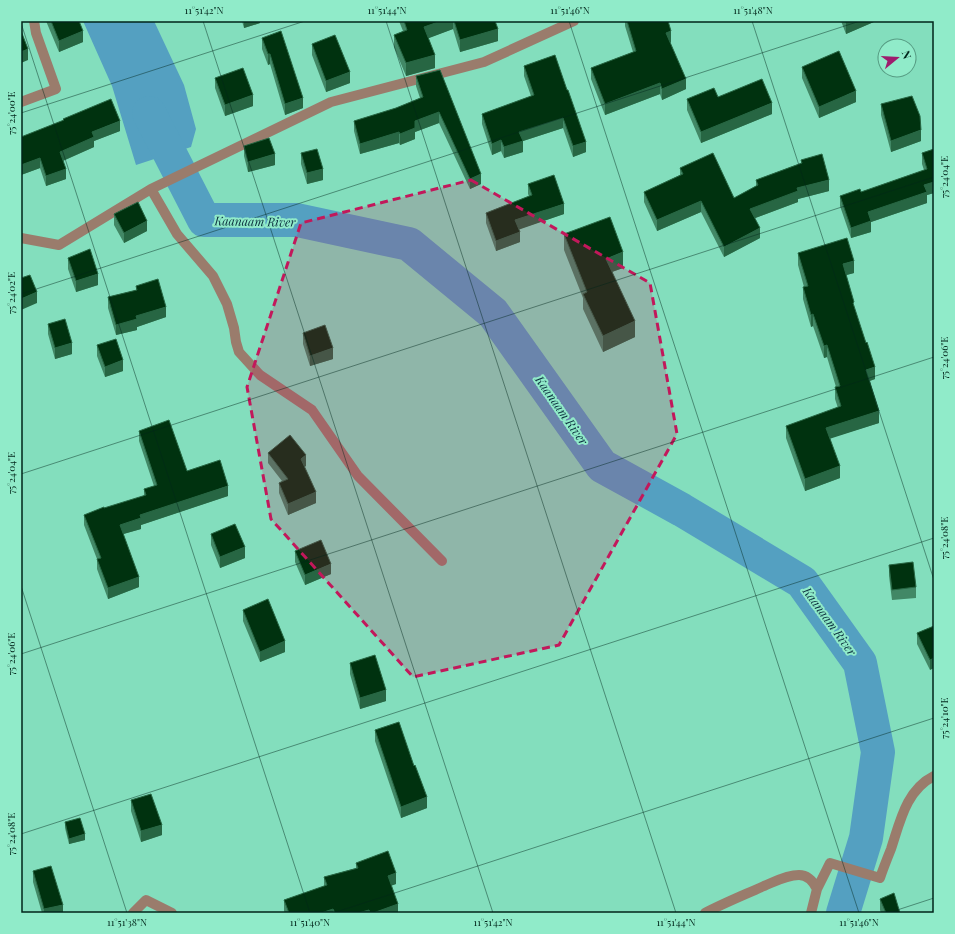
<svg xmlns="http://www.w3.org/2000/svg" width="955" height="934" font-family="'Playfair Display',serif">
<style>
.water{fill:#54a0c1}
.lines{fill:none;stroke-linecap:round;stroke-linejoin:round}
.river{stroke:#54a0c1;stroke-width:34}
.minor{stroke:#9a7c6c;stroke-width:10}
.wall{fill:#428866}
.shaded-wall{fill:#276643}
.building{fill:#00320f;stroke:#276643}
.marked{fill:#c2185b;fill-opacity:0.2;stroke:#c2185b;stroke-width:3;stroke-dasharray:8 5;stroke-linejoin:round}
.ticks{fill:none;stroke:#00251a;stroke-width:1;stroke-opacity:0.45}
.labels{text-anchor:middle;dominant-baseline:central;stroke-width:4;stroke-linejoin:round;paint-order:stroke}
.water-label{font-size:12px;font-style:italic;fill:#0b2f3e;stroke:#90ebc9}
.neatline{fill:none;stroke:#00251a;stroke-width:1.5}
.ticks-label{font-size:10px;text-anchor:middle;fill:#00251a}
</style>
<rect width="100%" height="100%" fill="#83debd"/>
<path class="water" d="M 83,21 L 154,21 L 184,85 L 196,129 L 191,147 L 136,165 L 112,86 Z"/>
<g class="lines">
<path class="river" d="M 149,113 L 204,220 L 297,220 L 409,244 L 493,313 L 602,466 L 682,510 L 802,582 L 860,663 L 878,752 L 866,838 L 843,913"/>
<path class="minor" d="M 21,102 L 56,89 L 36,33 L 34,21
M 151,189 L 177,234 L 213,276 L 227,304 L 234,328 L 236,342 L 239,352 L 260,375 L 312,410 L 358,476 L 442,561
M 21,238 L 59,245 L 151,189 L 331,102 L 484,62 L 574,21
M 133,913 L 146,900 L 172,913
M 705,913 C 724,903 744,895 764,886 C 774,882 786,875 799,875 C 808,875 813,881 817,889
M 811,913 L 817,889 L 830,863 L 880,878 C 883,869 887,859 891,849 C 900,822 906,790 934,776"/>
</g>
<path class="wall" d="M 46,21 L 79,21 L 83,42 L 59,52 Z
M 242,21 L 260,21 L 260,23 L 244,28 Z
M 399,21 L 495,21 L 498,41 L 460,52 L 453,29 L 428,38 L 435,68 L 406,76 L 394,47 L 394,35 L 403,31 Z
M 625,21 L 668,21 L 671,42 L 670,43 L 686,89 L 662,100 L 660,94 L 605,115 L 591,79 L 591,68 L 633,52 L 625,26 Z
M 841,21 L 876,21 L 846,34 Z
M 262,38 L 303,108 L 285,115 L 270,64 L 268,65 L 262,49 Z
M 312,44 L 350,83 L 326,92 L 312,55 Z
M 555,55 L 586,152 L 573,157 L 563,128 L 523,141 L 523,152 L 504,158 L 501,151 L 492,155 L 482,124 L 482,114 L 531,96 L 524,76 L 524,66 Z
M 802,67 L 856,102 L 819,118 L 802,78 Z
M 440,70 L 481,184 L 470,189 L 439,123 L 415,132 L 415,139 L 400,145 L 399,143 L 360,154 L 354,131 L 354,121 L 396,108 L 420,98 L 416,86 L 416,76 Z
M 215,78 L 253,106 L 225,116 L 215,88 Z
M 718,97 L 772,114 L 701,143 L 687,110 L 687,99 Z
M 881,104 L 921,141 L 891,152 L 881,115 Z
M 63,119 L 120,131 L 94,141 L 94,147 L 63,161 L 66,179 L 46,186 L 40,168 L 21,175 L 21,137 L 63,121 Z
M 244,146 L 275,165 L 248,172 L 244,156 Z
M 934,149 L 934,193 L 927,195 L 927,203 L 871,222 L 871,232 L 851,238 L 840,206 L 840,196 L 861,192 L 924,170 L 922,164 L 922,153 Z
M 301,153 L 323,180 L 307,184 L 301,164 Z
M 801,160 L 829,191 L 798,199 L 798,202 L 755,218 L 760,238 L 724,257 L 701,212 L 657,231 L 644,202 L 644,192 L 680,175 L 680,168 L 734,198 L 756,186 L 756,180 L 801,163 Z
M 528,184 L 564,214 L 519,229 L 520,242 L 496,251 L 486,223 L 486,213 L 529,196 L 528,194 Z
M 114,214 L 147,231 L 124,243 L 114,225 Z
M 564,234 L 623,268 L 612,272 L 635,337 L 603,352 L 583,309 L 583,298 L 564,250 Z
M 798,253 L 854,273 L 846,275 L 854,308 L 875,379 L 870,381 L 879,423 L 830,438 L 840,478 L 805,491 L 786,438 L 786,426 L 838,408 L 835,399 L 835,387 L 836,387 L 827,357 L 824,358 L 813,326 L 811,327 L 803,299 L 803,287 L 804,287 L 798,265 Z
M 68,258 L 98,285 L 76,292 L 68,269 Z
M 136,286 L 166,317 L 137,327 L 137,330 L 116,335 L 108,308 L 108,297 L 136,290 Z
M 48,324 L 72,354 L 55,359 L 48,334 Z
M 303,333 L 333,359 L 310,366 L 303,344 Z
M 97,345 L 123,371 L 105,377 L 97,356 Z
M 139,431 L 187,471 L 228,496 L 141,525 L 141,529 L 123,534 L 139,587 L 108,599 L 97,569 L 97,559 L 84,525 L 84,515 L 144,496 L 144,489 L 154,486 L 139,441 Z
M 268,453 L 306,466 L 304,467 L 316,503 L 288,515 L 279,493 L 279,483 L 282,481 L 268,463 Z
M 211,534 L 245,558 L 220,568 L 211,545 Z
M 295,551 L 331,574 L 305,585 L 295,562 Z
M 889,565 L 916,587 L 916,598 L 892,600 L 889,576 Z
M 243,610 L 285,652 L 260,662 L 243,621 Z
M 934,626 L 930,670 L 917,644 L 917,633 Z
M 350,663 L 386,701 L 360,709 L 350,674 Z
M 375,730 L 427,808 L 401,818 L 375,741 Z
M 131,800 L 162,835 L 141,842 L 131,811 Z
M 65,822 L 85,840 L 69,844 L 65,828 Z
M 356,863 L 396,884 L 391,885 L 398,913 L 285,913 L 284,911 L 284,900 L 324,886 L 324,877 L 356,868 Z
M 33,871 L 63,913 L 42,913 L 33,882 Z
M 880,899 L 900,913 L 881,913 L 880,910 Z"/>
<path class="shaded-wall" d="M 244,21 L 260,21 L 260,23 L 244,28 Z
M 441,21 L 453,21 L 453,29 L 424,40 L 424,27 Z
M 851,21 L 876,21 L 846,34 L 846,23 Z
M 498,29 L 498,41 L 460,52 L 460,40 Z
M 83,31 L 83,42 L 59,52 L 59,41 Z
M 671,31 L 671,42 L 666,44 L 666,33 Z
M 28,49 L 28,60 L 21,63 L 21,52 Z
M 268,54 L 270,54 L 270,64 L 268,65 Z
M 435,55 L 435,68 L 406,76 L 406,63 Z
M 350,72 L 350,83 L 326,92 L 326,81 Z
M 686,79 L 686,89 L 662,100 L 662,89 Z
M 660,83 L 660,94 L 605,115 L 605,104 Z
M 856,91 L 856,102 L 819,118 L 819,107 Z
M 253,95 L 253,106 L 225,116 L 225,105 Z
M 303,98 L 303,108 L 285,115 L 285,104 Z
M 772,103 L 772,114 L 701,143 L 701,132 Z
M 439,112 L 439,123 L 415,132 L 415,139 L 400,145 L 400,134 L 415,121 Z
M 563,118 L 563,128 L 523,141 L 523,152 L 504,158 L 504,147 L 519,132 Z
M 120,121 L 120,131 L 94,141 L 94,147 L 60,162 L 60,152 L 92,132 Z
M 921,130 L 921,141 L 891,152 L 891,141 Z
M 399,132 L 399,143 L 360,154 L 360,144 Z
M 501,140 L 501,151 L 492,155 L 492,144 Z
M 586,142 L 586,152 L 573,157 L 573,146 Z
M 275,154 L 275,165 L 248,172 L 248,162 Z
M 40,158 L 40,168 L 21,175 L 21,165 Z
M 66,169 L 66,179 L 46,186 L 46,176 Z
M 323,169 L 323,180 L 307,184 L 307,173 Z
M 481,174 L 481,184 L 470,189 L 470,179 Z
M 829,180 L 829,191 L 798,199 L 798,202 L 750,220 L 750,209 L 797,188 Z
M 934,182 L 934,193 L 927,195 L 927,203 L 871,222 L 871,232 L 851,238 L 851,228 L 868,212 L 924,185 Z
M 701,201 L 701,212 L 657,231 L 657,220 Z
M 564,204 L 564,214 L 515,231 L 515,220 Z
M 147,221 L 147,231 L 124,243 L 124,233 Z
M 760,228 L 760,238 L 724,257 L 724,247 Z
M 520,232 L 520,242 L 496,251 L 496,241 Z
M 623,252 L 623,268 L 606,274 L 606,259 Z
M 854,261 L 854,273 L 843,276 L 843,264 Z
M 98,274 L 98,285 L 76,292 L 76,281 Z
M 37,292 L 37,303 L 21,310 L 21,299 Z
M 166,307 L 166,317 L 137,327 L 137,330 L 116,335 L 116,325 L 136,316 Z
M 813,314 L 813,326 L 811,327 L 811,315 Z
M 635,321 L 635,337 L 603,352 L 603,336 Z
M 72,343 L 72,354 L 55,359 L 55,348 Z
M 827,345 L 827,357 L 824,358 L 824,346 Z
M 333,348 L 333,359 L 310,366 L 310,356 Z
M 123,360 L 123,371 L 105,377 L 105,367 Z
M 875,367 L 875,379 L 866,382 L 866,370 Z
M 879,411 L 879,423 L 826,440 L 826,428 Z
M 306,455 L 306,466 L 301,469 L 301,459 Z
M 840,466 L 840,478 L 805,491 L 805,479 Z
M 228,486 L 228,496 L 141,525 L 141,529 L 120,535 L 120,525 L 140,515 Z
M 316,492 L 316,503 L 288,515 L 288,504 Z
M 245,547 L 245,558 L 220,568 L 220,557 Z
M 331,564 L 331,574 L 305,585 L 305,575 Z
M 139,577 L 139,587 L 108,599 L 108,588 Z
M 285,641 L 285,652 L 260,662 L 260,652 Z
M 934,658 L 934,668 L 930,670 L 930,660 Z
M 386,690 L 386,701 L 360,709 L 360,698 Z
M 427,797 L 427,808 L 401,818 L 401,807 Z
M 162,825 L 162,835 L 141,842 L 141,831 Z
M 85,834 L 85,840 L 69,844 L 69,839 Z
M 396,873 L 396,884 L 388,887 L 388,876 Z
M 398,904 L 398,913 L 373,913 Z
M 63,905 L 63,913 L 44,913 L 44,909 Z
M 333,909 L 333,913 L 321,913 Z
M 369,910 L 369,913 L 358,913 Z"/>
<path class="building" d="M 51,21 L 79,21 L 83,31 L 59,41 Z
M 404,21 L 441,21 L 424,27 L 435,55 L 406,63 L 394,35 L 407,30 Z
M 454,21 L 495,21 L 498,29 L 460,40 Z
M 627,21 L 668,21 L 671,31 L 666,33 L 686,79 L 662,89 L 660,83 L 605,104 L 591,68 L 636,51 Z
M 846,21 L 851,21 L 846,23 Z
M 21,31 L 28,49 L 21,52 Z
M 281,31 L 303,98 L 285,104 L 270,54 L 268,54 L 262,38 Z
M 335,35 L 350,72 L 326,81 L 312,44 Z
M 839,51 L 856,91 L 819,107 L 802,67 Z
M 555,55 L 567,90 L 568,90 L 586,142 L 573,146 L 563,118 L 519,132 L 523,141 L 504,147 L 501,140 L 492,144 L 482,114 L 534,95 L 524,66 Z
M 243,68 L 253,95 L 225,105 L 215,78 Z
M 440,70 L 481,174 L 470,179 L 439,112 L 415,121 L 415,128 L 400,134 L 399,132 L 360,144 L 354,121 L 396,108 L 423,97 L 416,76 Z
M 762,79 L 772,103 L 701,132 L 687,99 L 714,88 L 718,97 Z
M 912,96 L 920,116 L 921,130 L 891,141 L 881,104 Z
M 111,99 L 120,121 L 92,132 L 94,137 L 60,152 L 66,169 L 46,176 L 40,158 L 21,165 L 21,137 L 64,120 L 63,119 Z
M 269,138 L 275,154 L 248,162 L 244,146 Z
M 317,149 L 323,169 L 307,173 L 301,153 Z
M 934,149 L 934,182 L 924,185 L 927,192 L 868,212 L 871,221 L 851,228 L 840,196 L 860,189 L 861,192 L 927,169 L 922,153 Z
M 713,153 L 734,198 L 758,185 L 756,180 L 802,163 L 801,160 L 822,154 L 829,180 L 797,188 L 798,191 L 750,209 L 760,228 L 724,247 L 701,201 L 657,220 L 644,192 L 683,174 L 680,168 Z
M 554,175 L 564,204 L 515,220 L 520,232 L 496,241 L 486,213 L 532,195 L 528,184 Z
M 138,202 L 147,221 L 124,233 L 114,214 Z
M 610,217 L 623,252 L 606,259 L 635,321 L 603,336 L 583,294 L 587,292 L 564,234 Z
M 847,238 L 854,261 L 843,264 L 854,302 L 853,303 L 866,343 L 867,342 L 875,367 L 866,370 L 879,411 L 826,428 L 840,466 L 805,479 L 786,426 L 841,406 L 835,387 L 840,386 L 827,345 L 824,346 L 813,314 L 811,315 L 803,287 L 808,286 L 798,253 Z
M 90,249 L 98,274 L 76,281 L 68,258 Z
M 30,275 L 37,292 L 21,299 L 21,278 Z
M 158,279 L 166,307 L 136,316 L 137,319 L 116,325 L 108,297 L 137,290 L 136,286 Z
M 65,319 L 72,343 L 55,348 L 48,324 Z
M 325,325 L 333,348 L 310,356 L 303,333 Z
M 116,339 L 123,360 L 105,367 L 97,345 Z
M 169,420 L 187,471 L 220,460 L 228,486 L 140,515 L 141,518 L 120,525 L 139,577 L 108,588 L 97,559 L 101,558 L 84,515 L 104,507 L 104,508 L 146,495 L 144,489 L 157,485 L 139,431 Z
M 290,435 L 306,455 L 301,459 L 316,492 L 288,504 L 279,483 L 288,479 L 268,453 Z
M 235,524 L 245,547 L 220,557 L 211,534 Z
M 321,540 L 331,564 L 305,575 L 295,551 Z
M 913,562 L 916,587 L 892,590 L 889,565 Z
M 268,599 L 285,641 L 260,652 L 243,610 Z
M 934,626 L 934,658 L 930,660 L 917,633 Z
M 375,655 L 386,690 L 360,698 L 350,663 Z
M 399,722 L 414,766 L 415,765 L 427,797 L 401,807 L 375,730 Z
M 151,794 L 162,825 L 141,831 L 131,800 Z
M 80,818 L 85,834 L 69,839 L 65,822 Z
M 388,851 L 396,873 L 388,876 L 398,904 L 373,913 L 370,913 L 369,910 L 358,913 L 335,913 L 333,909 L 321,913 L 289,913 L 284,900 L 327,885 L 324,877 L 358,868 L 356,863 Z
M 51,866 L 63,905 L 44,909 L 33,871 Z
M 894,893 L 900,913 L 886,913 L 880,899 Z"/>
<path class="marked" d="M 471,180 L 650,283 L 677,434 L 559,645 L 413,677 L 271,519 L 247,387 L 301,223 Z"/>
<path class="ticks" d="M 203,21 L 493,913M 386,21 L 676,913M 569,21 L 859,913M 752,21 L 934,580M 21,23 L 310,913M 21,113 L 305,21M 21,294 L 860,21M 21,474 L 934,177M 21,586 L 127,913M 21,654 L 934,357M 21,834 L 934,538M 333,913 L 934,718M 888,913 L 934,898"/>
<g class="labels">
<g class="water-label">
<text transform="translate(255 221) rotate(1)">Kaanaam River</text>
<text transform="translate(562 410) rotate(55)">Kaanaam River</text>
<text transform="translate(830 621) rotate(54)">Kaanaam River</text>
</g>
</g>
<rect width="955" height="934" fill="none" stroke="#90ebc9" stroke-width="44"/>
<g transform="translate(897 58) rotate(72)"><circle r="19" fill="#90ebc9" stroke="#569c83"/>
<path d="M0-3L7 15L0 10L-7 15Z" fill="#9e1c6d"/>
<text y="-6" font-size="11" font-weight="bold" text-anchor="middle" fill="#00251a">N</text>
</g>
<rect x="22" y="22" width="911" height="890" class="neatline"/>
<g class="ticks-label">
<text x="204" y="14">11°51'42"N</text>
<text x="387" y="14">11°51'44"N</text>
<text x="570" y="14">11°51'46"N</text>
<text x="753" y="14">11°51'48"N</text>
<text transform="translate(11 113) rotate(-90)" y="4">75°24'00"E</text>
<text transform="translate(944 177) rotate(-90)" y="4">75°24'04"E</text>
<text transform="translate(11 293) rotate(-90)" y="4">75°24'02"E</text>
<text transform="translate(944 358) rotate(-90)" y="4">75°24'06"E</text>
<text transform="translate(11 473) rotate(-90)" y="4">75°24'04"E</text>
<text transform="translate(944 538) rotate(-90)" y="4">75°24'08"E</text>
<text transform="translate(11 654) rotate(-90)" y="4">75°24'06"E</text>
<text transform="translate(944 718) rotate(-90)" y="4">75°24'10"E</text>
<text transform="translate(11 834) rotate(-90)" y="4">75°24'08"E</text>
<text x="127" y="926">11°51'38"N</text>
<text x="310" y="926">11°51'40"N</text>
<text x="493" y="926">11°51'42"N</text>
<text x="676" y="926">11°51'44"N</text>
<text x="859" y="926">11°51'46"N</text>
</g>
</svg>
